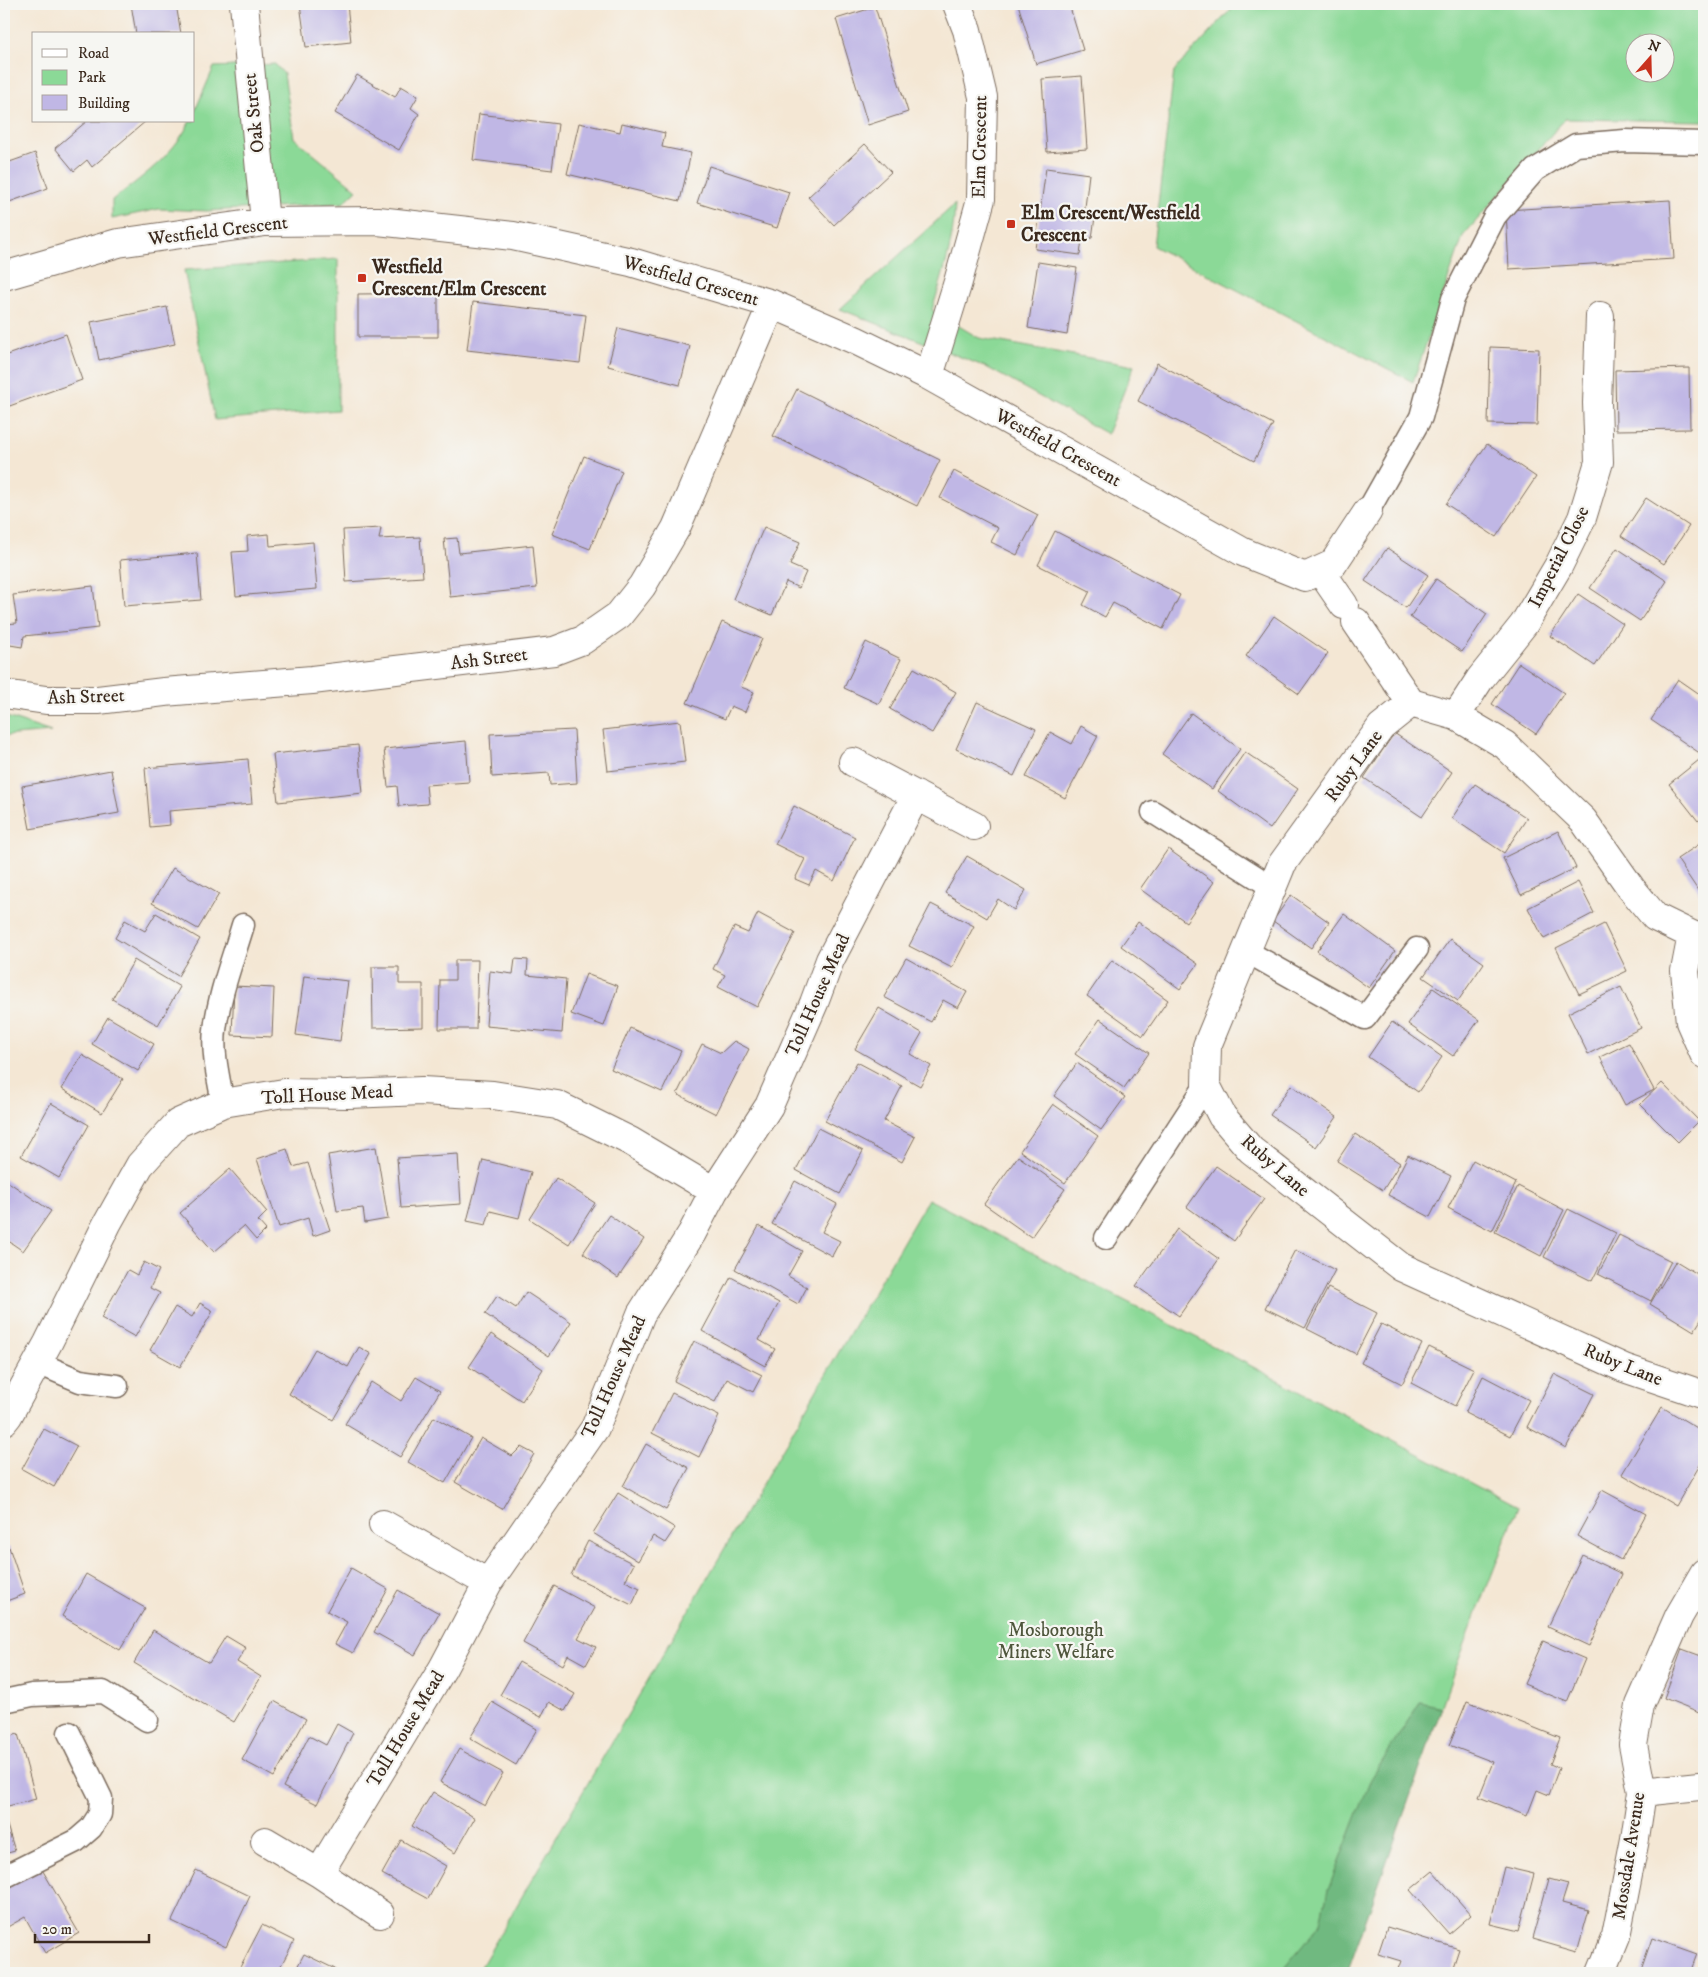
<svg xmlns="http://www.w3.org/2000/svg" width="1708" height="1977" font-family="'IM FELL DW Pica',serif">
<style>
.green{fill:#8bd997;stroke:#63825a;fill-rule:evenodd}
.forest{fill:#70b980;stroke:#56724f}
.building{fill:#c0b7e5}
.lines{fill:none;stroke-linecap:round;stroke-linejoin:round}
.lane-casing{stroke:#7c6c5e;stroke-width:25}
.street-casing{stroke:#7c6c5e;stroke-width:30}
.lane{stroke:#fff;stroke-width:22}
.street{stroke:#fff;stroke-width:28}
.poi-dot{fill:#c8321e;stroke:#f6f6f2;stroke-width:2}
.labels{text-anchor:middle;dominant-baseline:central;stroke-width:4.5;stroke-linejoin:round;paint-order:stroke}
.street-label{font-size:19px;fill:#3b2a1e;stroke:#f6f6f2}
.poi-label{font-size:19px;font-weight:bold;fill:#3b2a1e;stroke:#f6f6f2;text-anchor:start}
.park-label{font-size:19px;fill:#4f563c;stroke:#f6f6f2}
</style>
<rect width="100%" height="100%" fill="#f6f6f2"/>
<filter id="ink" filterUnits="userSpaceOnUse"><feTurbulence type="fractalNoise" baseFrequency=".02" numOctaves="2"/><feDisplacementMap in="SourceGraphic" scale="10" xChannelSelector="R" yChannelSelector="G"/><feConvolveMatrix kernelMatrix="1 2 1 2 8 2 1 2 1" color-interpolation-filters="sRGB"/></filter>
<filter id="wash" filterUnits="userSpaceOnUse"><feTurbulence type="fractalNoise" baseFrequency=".0096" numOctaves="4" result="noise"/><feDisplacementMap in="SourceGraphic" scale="20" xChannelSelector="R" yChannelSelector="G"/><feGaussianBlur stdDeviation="1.12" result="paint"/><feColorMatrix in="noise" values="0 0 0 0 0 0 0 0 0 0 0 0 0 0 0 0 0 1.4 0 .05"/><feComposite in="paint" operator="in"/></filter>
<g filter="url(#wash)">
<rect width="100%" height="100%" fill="#f4e7d4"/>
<path class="green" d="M 1236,4 L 1704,4 L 1704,121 L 1565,119 L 1463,236 L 1413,382 L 1153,246 L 1174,71 ZM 1636,42 L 1666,42 L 1666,72 L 1636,72 Z
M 275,64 L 284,74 L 294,138 L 357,190 L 343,203 L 207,211 L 159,209 L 112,219 L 112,200 C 141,178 174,155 190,121 L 194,121 L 194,113 L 214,67 Z
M 955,204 C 954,241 943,275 932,310 L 979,338 L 1134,366 L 1107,434 L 988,368 L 840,309 Z
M 338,259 L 338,410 L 215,420 L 184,270 Z
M 4,716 L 51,732 L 4,736 Z
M 928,1199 L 1238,1359 L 1518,1507 L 1451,1680 L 1359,1939 L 1341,1973 L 478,1972 Z"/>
<path class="forest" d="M 1420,1702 L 1442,1707 L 1347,1973 L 1280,1973 L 1321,1923 L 1328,1890 L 1371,1779 Z"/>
<g id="blocks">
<path class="building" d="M 131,4 L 176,4 L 181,34 L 136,34 Z
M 300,4 L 347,4 L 351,42 L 306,47 Z
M 1018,4 L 1069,4 L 1083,50 L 1036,64 Z
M 875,7 L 908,112 L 868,125 L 836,19 Z
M 357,75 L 395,97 L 401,86 L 418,96 L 411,108 L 419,114 L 399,150 L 335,113 Z
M 1082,76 L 1087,149 L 1047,152 L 1042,79 Z
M 479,114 L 558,124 L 552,170 L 473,160 Z
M 87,121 L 146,121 L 92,167 L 87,160 L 74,171 L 55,148 Z
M 579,123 L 620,132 L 622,123 L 665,133 L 662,147 L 691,153 L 680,201 L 567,174 Z
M 865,144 L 891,172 L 834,225 L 808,197 Z
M 35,153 L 48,188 L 4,204 L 4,164 Z
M 709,166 L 789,192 L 777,228 L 697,203 Z
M 1046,168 L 1089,174 L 1084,216 L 1095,217 L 1092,238 L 1082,239 L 1080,255 L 1035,249 Z
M 1670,200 L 1674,259 L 1509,269 L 1506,210 Z
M 1038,262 L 1077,268 L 1067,335 L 1028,328 Z
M 438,293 L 438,337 L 358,337 L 358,294 Z
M 473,302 L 586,315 L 580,363 L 467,350 Z
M 167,307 L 175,344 L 99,360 L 91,322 Z
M 618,328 L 690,346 L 680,385 L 608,366 Z
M 66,334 L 82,380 L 4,408 L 4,356 Z
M 1490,347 L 1539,349 L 1537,425 L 1488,424 Z
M 1157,363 L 1273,424 L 1254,461 L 1138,401 Z
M 1689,368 L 1690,429 L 1616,430 L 1615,370 Z
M 797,389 L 940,460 L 917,506 L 773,436 Z
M 1487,444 L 1536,477 L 1496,537 L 1446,504 Z
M 584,456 L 622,471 L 590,549 L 552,534 Z
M 954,471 L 1038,515 L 1017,555 L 991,542 L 998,528 L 940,498 Z
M 1646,498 L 1689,526 L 1664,564 L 1621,536 Z
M 764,527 L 800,542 L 790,565 L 806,572 L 799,588 L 786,582 L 772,615 L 733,599 Z
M 381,528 L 379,539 L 420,537 L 423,577 L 346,582 L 343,530 Z
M 1055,531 L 1180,595 L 1163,629 L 1113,603 L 1105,617 L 1083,605 L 1090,591 L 1038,565 Z
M 269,534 L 270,546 L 313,542 L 317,589 L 236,596 L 232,552 L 248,551 L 247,536 Z
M 457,538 L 459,553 L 533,545 L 537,588 L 450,597 L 444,539 Z
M 1387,548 L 1428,575 L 1406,608 L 1365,581 Z
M 1617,548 L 1667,581 L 1640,621 L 1590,588 Z
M 197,553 L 201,600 L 124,606 L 120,560 Z
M 1436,579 L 1487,614 L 1462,652 L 1410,617 Z
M 93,586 L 98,628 L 24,636 L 22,647 L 4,644 L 4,624 L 17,623 L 13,595 Z
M 1578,594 L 1623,624 L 1595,666 L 1550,636 Z
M 1274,616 L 1328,653 L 1299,694 L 1246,656 Z
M 722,622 L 762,639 L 741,687 L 754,692 L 745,712 L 731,706 L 725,719 L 687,703 Z
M 866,642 L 901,659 L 879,704 L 844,688 Z
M 1519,663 L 1564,693 L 1536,734 L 1492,704 Z
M 914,668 L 956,692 L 932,733 L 890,709 Z
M 1678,679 L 1704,697 L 1704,749 L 1701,754 L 1651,720 Z
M 977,702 L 1036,729 L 1014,776 L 956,749 Z
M 1191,713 L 1240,749 L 1212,789 L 1162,754 Z
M 680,721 L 685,762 L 608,771 L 603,730 Z
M 1081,726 L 1098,736 L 1065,798 L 1026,777 L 1050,732 L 1072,744 Z
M 574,730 L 577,783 L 550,785 L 549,773 L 492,777 L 490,734 Z
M 1394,733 L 1452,772 L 1422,817 L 1364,778 Z
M 466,741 L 469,782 L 426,785 L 428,804 L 399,806 L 397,786 L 388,787 L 384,749 Z
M 358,745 L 363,793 L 278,802 L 273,754 Z
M 1245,752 L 1298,789 L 1270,829 L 1218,791 Z
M 1704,756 L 1704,816 L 1698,821 L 1669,784 Z
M 248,759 L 252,804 L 169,811 L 170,825 L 150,827 L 145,768 Z
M 111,770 L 119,813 L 30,829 L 22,786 Z
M 1475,784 L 1527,818 L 1504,853 L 1452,818 Z
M 794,806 L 855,837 L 834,881 L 816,871 L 809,885 L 795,879 L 805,859 L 775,844 Z
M 1558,831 L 1576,868 L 1521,895 L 1503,858 Z
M 1704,841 L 1704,893 L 1701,895 L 1677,859 Z
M 1168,849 L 1214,882 L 1186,922 L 1140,889 Z
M 967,856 L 1026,890 L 1014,910 L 998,899 L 987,918 L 945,893 Z
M 173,868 L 219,894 L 198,929 L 152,903 Z
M 1578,882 L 1594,913 L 1544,939 L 1528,908 Z
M 1291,895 L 1329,922 L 1311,948 L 1273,921 Z
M 931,904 L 974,926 L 952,968 L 909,946 Z
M 156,913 L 200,939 L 178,976 L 115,938 L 125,920 L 145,931 Z
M 758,913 L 795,933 L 757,1007 L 718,987 L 725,975 L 713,969 L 734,927 L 748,933 Z
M 1344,914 L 1395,951 L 1369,988 L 1317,951 Z
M 1138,922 L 1198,964 L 1180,989 L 1121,946 Z
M 1604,924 L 1627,971 L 1579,994 L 1556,948 Z
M 1450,939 L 1484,963 L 1458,1001 L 1423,977 Z
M 906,958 L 967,992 L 958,1008 L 943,1000 L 931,1022 L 884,997 Z
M 515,959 L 528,960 L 527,975 L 566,979 L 562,1033 L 486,1026 L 490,971 L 513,974 Z
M 134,960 L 180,987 L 158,1025 L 112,999 Z
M 455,960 L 478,960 L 476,1029 L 439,1029 L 440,980 L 455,980 Z
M 1112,960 L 1168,1000 L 1143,1036 L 1087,996 Z
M 372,967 L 399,967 L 399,984 L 423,984 L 423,1027 L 373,1028 Z
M 586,974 L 618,986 L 604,1026 L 571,1014 Z
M 304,976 L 348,981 L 340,1041 L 296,1035 Z
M 234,986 L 274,988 L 272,1037 L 232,1035 Z
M 1621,987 L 1641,1028 L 1588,1054 L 1568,1013 Z
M 1433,988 L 1479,1020 L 1453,1056 L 1408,1024 Z
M 879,1008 L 922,1033 L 910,1054 L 931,1066 L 920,1086 L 855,1049 Z
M 108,1017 L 154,1044 L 138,1071 L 92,1044 Z
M 1100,1019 L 1149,1053 L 1124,1088 L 1075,1054 Z
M 1392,1022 L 1442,1057 L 1418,1092 L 1368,1057 Z
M 630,1028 L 681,1051 L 662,1092 L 611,1069 Z
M 734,1041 L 749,1049 L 716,1114 L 677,1094 L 702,1044 L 721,1053 Z
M 1629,1043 L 1654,1090 L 1625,1105 L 1600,1057 Z
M 82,1055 L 123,1079 L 102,1113 L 62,1089 Z
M 857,1062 L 902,1086 L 884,1121 L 915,1137 L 902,1162 L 825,1121 Z
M 1077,1063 L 1125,1097 L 1101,1130 L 1054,1096 Z
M 1662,1083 L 1699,1121 L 1678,1142 L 1640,1104 Z
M 1291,1085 L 1337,1117 L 1316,1147 L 1270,1115 Z
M 51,1103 L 89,1125 L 59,1178 L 21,1156 Z
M 1053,1104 L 1098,1136 L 1065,1183 L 1020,1151 Z
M 818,1128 L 863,1151 L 840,1194 L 796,1170 Z
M 1355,1134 L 1400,1163 L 1383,1190 L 1337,1161 Z
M 376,1147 L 388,1219 L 365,1223 L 363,1208 L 337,1211 L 328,1155 Z
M 287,1149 L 293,1167 L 308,1163 L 330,1230 L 313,1236 L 308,1218 L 279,1227 L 257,1159 Z
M 458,1154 L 461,1204 L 401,1208 L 397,1158 Z
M 1408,1155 L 1451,1176 L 1430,1217 L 1388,1195 Z
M 1018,1156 L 1065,1189 L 1031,1237 L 984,1204 Z
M 483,1160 L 531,1172 L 519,1218 L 490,1211 L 486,1225 L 467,1221 Z
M 1473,1160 L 1516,1183 L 1492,1231 L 1448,1208 Z
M 1216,1166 L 1264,1199 L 1234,1241 L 1187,1207 Z
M 230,1169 L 267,1212 L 258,1221 L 266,1230 L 256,1240 L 244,1226 L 214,1252 L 180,1213 Z
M 556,1178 L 595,1203 L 569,1244 L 530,1219 Z
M 4,1179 L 51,1211 L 23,1251 L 4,1238 Z
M 795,1181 L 837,1204 L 822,1232 L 840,1241 L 832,1256 L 772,1224 Z
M 1518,1186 L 1564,1210 L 1541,1256 L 1495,1232 Z
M 1568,1209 L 1616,1233 L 1592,1281 L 1544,1257 Z
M 609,1215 L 644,1239 L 618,1278 L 583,1253 Z
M 759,1226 L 802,1251 L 788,1276 L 807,1287 L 798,1304 L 735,1269 Z
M 1177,1229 L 1219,1259 L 1179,1316 L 1136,1286 Z
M 1619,1235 L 1671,1261 L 1651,1301 L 1598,1274 Z
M 1295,1250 L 1335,1270 L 1305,1328 L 1265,1308 Z
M 1676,1261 L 1704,1278 L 1704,1315 L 1694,1331 L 1650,1304 Z
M 144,1262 L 159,1270 L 150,1288 L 160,1293 L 135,1337 L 101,1318 L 128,1270 L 137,1275 Z
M 731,1277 L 779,1303 L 759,1340 L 775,1349 L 765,1366 L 702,1331 Z
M 1328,1288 L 1377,1313 L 1356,1354 L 1307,1329 Z
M 526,1292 L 571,1322 L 549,1356 L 485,1314 L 497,1296 L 516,1308 Z
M 200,1303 L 213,1311 L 180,1367 L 150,1350 L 175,1307 L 192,1317 Z
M 1381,1324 L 1422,1344 L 1402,1384 L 1361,1363 Z
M 491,1334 L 543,1369 L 522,1401 L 469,1367 Z
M 694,1341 L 762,1375 L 753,1392 L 727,1379 L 715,1402 L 674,1381 Z
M 359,1347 L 371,1354 L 333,1420 L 289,1394 L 315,1349 L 348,1367 Z
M 1429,1347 L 1474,1369 L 1455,1406 L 1411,1383 Z
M 1554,1374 L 1594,1394 L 1566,1448 L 1527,1427 Z
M 1483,1376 L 1529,1400 L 1510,1436 L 1465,1413 Z
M 416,1377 L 440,1391 L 400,1457 L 345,1424 L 371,1382 L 401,1401 Z
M 672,1393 L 719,1416 L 699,1457 L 652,1433 Z
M 1662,1407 L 1704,1432 L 1704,1458 L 1676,1506 L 1622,1474 Z
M 434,1417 L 471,1438 L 445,1483 L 408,1462 Z
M 44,1429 L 77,1446 L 54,1487 L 22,1469 Z
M 481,1438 L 512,1456 L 521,1447 L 534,1454 L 502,1509 L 455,1482 Z
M 646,1444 L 689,1468 L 666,1510 L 623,1486 Z
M 1602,1490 L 1646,1514 L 1621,1560 L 1577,1536 Z
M 618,1493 L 675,1528 L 665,1543 L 653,1536 L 638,1561 L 593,1533 Z
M 588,1541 L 634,1564 L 625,1581 L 640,1588 L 632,1605 L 571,1575 Z
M 9,1547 L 25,1594 L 4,1602 L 4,1549 Z
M 1582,1555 L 1622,1574 L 1589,1646 L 1548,1627 Z
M 351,1568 L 388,1589 L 353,1653 L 335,1644 L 347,1622 L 327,1611 Z
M 86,1574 L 145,1608 L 120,1650 L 62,1616 Z
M 554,1586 L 595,1608 L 578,1638 L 596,1647 L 586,1665 L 568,1655 L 563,1665 L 523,1643 Z
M 398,1590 L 439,1613 L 415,1655 L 374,1632 Z
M 153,1630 L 209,1663 L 226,1636 L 246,1648 L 237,1662 L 261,1677 L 234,1722 L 134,1663 Z
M 1543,1641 L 1585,1659 L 1567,1702 L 1524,1684 Z
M 1682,1649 L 1704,1657 L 1704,1714 L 1664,1698 Z
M 519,1662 L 575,1694 L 565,1711 L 549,1702 L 541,1717 L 500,1695 Z
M 274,1701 L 306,1719 L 274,1777 L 242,1760 Z
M 1467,1701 L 1560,1738 L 1550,1764 L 1559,1768 L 1549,1795 L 1537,1790 L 1527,1816 L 1479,1797 L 1493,1762 L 1449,1745 Z
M 492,1702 L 537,1729 L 516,1765 L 470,1738 Z
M 337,1724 L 353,1733 L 317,1804 L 283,1787 L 309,1736 L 326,1745 Z
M 18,1734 L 36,1799 L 4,1807 L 4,1738 Z
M 459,1749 L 503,1773 L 485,1806 L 440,1782 Z
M 433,1792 L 475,1818 L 455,1853 L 412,1826 Z
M 6,1822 L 15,1851 L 4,1854 L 4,1823 Z
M 401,1840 L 446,1866 L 428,1899 L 382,1874 Z
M 40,1866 L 79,1933 L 45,1953 L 25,1917 L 4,1929 L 4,1887 Z
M 1504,1867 L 1534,1874 L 1519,1931 L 1490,1924 Z
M 196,1870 L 250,1896 L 226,1947 L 172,1921 Z
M 1433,1871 L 1471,1915 L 1449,1934 L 1410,1890 Z
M 1549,1879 L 1568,1884 L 1562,1903 L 1589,1910 L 1577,1952 L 1532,1939 Z
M 262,1925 L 294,1941 L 277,1973 L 237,1973 Z
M 1387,1927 L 1459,1949 L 1451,1973 L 1397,1972 L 1401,1961 L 1378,1954 Z
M 1652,1938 L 1697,1954 L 1690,1973 L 1640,1973 Z
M 304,1954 L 335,1969 L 333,1973 L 294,1973 Z"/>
</g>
</g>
<g filter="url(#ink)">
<use href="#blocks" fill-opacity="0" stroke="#7c6c5e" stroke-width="1"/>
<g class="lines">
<defs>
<path id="lane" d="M 1368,511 L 1421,417 L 1453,299 L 1495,216 L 1535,170 L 1576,145 L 1625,141 L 1704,143
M 1153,812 L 1272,887
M 1246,951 L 1365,1018 L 1417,949
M 223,1103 C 219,1080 212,1054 215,1030 C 219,994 233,959 243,925
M 1106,1238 L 1206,1085
M 38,1363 L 80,1381 L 117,1386
M 4,1701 L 32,1695 L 103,1692 L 147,1720
M 4,1877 L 76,1841 L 91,1828 L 100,1814 L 101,1798 L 69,1733"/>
<path id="street" d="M 244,4 L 265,222
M 4,276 L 118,243 L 265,222 L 378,221 L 513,236 L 631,262 L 772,304 L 855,340 L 929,376 L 1243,552 L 1305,577 L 1333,564 L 1368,511
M 929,376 L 958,282 L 981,199 L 983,97 L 967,30 L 957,4
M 1320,570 L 1344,605
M 1356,622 L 1411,703
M 4,694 L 46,700 L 98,700 L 164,692 L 312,680 L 554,651 L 583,640 L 619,615 L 642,586 L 676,528 L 772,304
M 1456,716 L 1480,679 L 1524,624 L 1559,565 L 1582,518 L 1599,462 L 1597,403 L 1600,316
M 853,762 L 974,826
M 1692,935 L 1655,917 L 1631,888 L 1583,820 L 1505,745 L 1456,716 L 1411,703 L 1381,727 L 1282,864 L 1207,1046 L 1206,1085 L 1222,1116 L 1251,1150 L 1401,1267 L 1624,1368 L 1704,1395
M 1692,935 L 1685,971 L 1690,1022 L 1704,1054
M 4,1421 L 8,1416 L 48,1343 L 107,1224 L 140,1165 L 178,1123 L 223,1103 L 284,1093 L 349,1094 L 422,1091 L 493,1095 L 557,1105 L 630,1141 L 714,1191
M 383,1524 L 488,1583
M 1642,1792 L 1699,1786
M 265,1841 L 319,1873
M 380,1914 L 319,1873 L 443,1668 L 488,1583 L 595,1428 L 641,1314 L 692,1233 L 714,1191 L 769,1106 L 814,1003 L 830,960 L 916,795
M 1601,1973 L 1616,1936 L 1635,1839 L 1642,1792 L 1633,1745 L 1640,1705 L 1679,1616 L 1704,1573"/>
</defs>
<use href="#lane" class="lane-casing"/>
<use href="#street" class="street-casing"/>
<use href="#lane" class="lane"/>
<use href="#street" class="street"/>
</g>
</g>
<g class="poi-dot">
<rect x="1006" y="219" width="10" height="10" rx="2.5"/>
<rect x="357" y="273" width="10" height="10" rx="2.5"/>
</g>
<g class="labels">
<g class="street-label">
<text transform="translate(254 113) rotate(-96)">Oak Street</text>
<text transform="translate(980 147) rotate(-89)">Elm Crescent</text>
<text transform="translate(218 231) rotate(-7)">Westfield Crescent</text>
<text transform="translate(691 281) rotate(16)">Westfield Crescent</text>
<text transform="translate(1058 448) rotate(29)">Westfield Crescent</text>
<text transform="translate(1559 557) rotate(-63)">Imperial Close</text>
<text transform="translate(489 659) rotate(-7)">Ash Street</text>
<text transform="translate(86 697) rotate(-2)">Ash Street</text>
<text transform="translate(1354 766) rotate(-54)">Ruby Lane</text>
<text transform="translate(818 995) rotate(-66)">Toll House Mead</text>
<text transform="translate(327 1095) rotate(-3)">Toll House Mead</text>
<text transform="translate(1275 1166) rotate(41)">Ruby Lane</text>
<text transform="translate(1623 1365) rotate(22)">Ruby Lane</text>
<text transform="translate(614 1377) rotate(-66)">Toll House Mead</text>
<text transform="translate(406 1729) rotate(-59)">Toll House Mead</text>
<text transform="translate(1629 1856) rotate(-81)">Mossdale Avenue</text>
</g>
<g class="poi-label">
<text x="1021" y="213">Elm Crescent/Westfield<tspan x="1021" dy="22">Crescent</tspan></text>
<text x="372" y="267">Westfield<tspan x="372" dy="22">Crescent/Elm Crescent</tspan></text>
</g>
<g class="park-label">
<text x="1056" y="1630">Mosborough<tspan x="1056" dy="22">Miners Welfare</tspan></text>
</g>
</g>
<rect width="1708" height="1977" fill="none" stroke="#f6f6f2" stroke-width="20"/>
<rect x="32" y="32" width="162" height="90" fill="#f6f6f2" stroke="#aba49d"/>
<rect x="42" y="49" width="25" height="8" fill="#ffffff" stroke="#aba49d"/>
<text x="78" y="58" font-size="15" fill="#3b2a1e">Road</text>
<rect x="42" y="70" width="25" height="15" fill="#8bd997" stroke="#aba49d"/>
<text x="78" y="82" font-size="15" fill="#3b2a1e">Park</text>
<rect x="42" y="95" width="25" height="15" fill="#c0b7e5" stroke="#aba49d"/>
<text x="78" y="108" font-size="15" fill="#3b2a1e">Building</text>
<g transform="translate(1650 58) rotate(20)"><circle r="24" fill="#f6f6f2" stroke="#aba49d"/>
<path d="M0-4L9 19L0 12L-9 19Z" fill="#c8321e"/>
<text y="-8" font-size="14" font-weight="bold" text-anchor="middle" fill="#3b2a1e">N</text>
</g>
<path d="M35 1934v8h114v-8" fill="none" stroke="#3b2a1e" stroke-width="2.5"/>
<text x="42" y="1934" font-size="15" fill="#3b2a1e" stroke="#f6f6f2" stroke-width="4" paint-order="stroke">20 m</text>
</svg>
